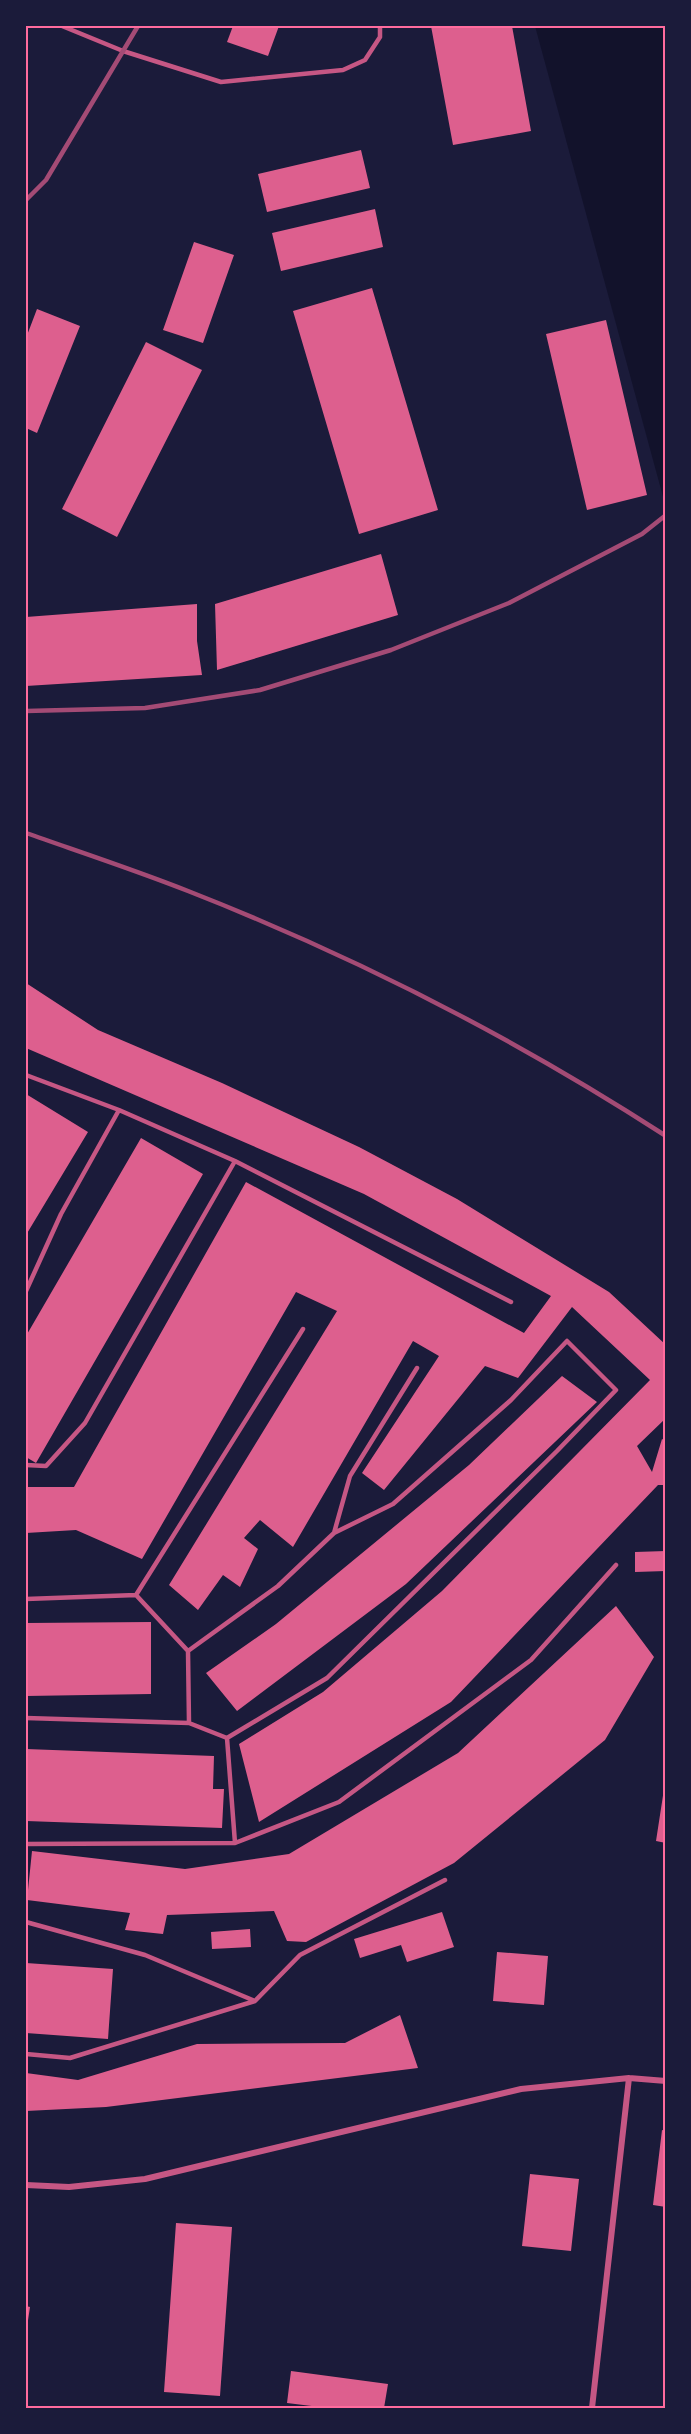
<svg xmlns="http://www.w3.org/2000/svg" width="691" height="2434" font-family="'Noto Sans',sans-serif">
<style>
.water{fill:#12122b}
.building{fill:#dd5f8e}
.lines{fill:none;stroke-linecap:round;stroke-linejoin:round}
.service{stroke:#c65784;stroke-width:4.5}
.minor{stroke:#c65784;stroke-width:6}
.rail{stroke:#a44b75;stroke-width:4.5}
.neatline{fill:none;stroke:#ff6b9d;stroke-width:2}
</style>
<rect width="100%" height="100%" fill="#1b1b3a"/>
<path class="water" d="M 535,26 L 665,26 L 665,504 Z"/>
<path class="building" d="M 233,26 L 279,26 L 268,56 L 227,42 Z
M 431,26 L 512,26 L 531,131 L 453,145 Z
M 361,150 L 370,188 L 267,212 L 258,174 Z
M 375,209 L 383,247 L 281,271 L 272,233 Z
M 194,242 L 234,255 L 203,343 L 163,330 Z
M 372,288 L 438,510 L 359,534 L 293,311 Z
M 37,309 L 80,326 L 37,433 L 26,428 L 26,338 Z
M 606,320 L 647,495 L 587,510 L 546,334 Z
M 146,342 L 202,370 L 117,537 L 62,509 Z
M 381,554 L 398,615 L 217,670 L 215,604 Z
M 197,604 L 197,641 L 202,675 L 26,686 L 26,617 Z
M 26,983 L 98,1030 L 222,1083 L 359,1147 L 457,1199 L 609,1292 L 666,1345 L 666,1418 L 637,1446 L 652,1472 L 662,1439 L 666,1441 L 666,1485 L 658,1485 L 451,1702 L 259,1822 L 239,1744 L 323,1692 L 442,1591 L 650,1380 L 572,1307 L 518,1378 L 485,1366 L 384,1490 L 362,1473 L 439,1356 L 413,1341 L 293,1547 L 260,1520 L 244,1538 L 258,1549 L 240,1587 L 223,1575 L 198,1610 L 169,1585 L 337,1311 L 296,1292 L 142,1559 L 76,1530 L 26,1533 L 26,1487 L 74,1487 L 246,1182 L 524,1333 L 551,1296 L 364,1194 L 26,1048 Z
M 26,1094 L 88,1132 L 26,1235 Z
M 141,1138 L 203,1174 L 36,1463 L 26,1457 L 26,1336 Z
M 562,1376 L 597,1402 L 406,1584 L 237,1711 L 206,1673 L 276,1624 L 469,1465 Z
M 666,1551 L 666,1571 L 635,1572 L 635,1552 Z
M 616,1606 L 654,1657 L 605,1740 L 454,1863 L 306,1942 L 287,1941 L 274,1911 L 167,1915 L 163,1934 L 125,1930 L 130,1913 L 27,1900 L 32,1851 L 185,1869 L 289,1854 L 458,1753 Z
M 151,1622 L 151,1694 L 26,1696 L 26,1623 Z
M 26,1749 L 214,1756 L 213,1789 L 224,1789 L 222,1828 L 26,1821 Z
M 664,1789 L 666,1789 L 666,1843 L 656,1841 Z
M 442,1912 L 454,1947 L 407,1962 L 401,1945 L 360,1958 L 354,1939 Z
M 250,1929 L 251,1947 L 212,1949 L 211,1932 Z
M 497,1952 L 548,1956 L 544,2005 L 493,2001 Z
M 26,1963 L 113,1969 L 108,2039 L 26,2033 Z
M 400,2015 L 418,2068 L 106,2107 L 26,2111 L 26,2073 L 78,2080 L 197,2044 L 345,2043 Z
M 662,2130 L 666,2131 L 666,2207 L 653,2205 Z
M 530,2174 L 579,2179 L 571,2251 L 522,2246 Z
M 176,2223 L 232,2227 L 220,2396 L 164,2392 Z
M 26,2306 L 30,2307 L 27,2327 L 26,2327 Z
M 291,2371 L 388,2384 L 384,2408 L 328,2408 L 287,2403 Z"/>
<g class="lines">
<path class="service" d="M 62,26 L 123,51 L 221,82 L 343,70 L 365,60 L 380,37 L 380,26
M 26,1075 L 119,1110 L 235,1161 L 511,1302
M 26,1291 L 61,1214 L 119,1110
M 26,1465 L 46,1466 L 85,1423 L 235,1161
M 136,1595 L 188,1651
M 26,1599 L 136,1595 L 303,1329
M 26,1718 L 189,1723 L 227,1738 L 235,1843
M 189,1723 L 188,1651 L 278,1586 L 334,1533 L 350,1476 L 417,1368
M 227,1738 L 327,1678 L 557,1451 L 616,1390 L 567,1341 L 511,1400 L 393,1504 L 334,1533
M 26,1844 L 235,1843 L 339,1802 L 531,1660 L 616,1565
M 26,1922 L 145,1955 L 255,2001
M 26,2054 L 70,2058 L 255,2001 L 300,1955 L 445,1880"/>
<path class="minor" d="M 26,2185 L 69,2187 L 145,2179 L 521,2089 L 629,2078 L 666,2081
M 592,2408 L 629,2078"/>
<path class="rail" d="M 26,200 L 46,180 L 138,26
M 26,711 L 145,708 L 260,690 L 391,650 L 509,603 L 642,534 L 666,515
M 26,833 C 80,852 135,870 188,891 C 354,956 516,1039 666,1136"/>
</g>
<rect width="691" height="2434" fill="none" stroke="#1b1b3a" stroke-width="54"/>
<rect x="27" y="27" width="637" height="2380" class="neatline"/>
</svg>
